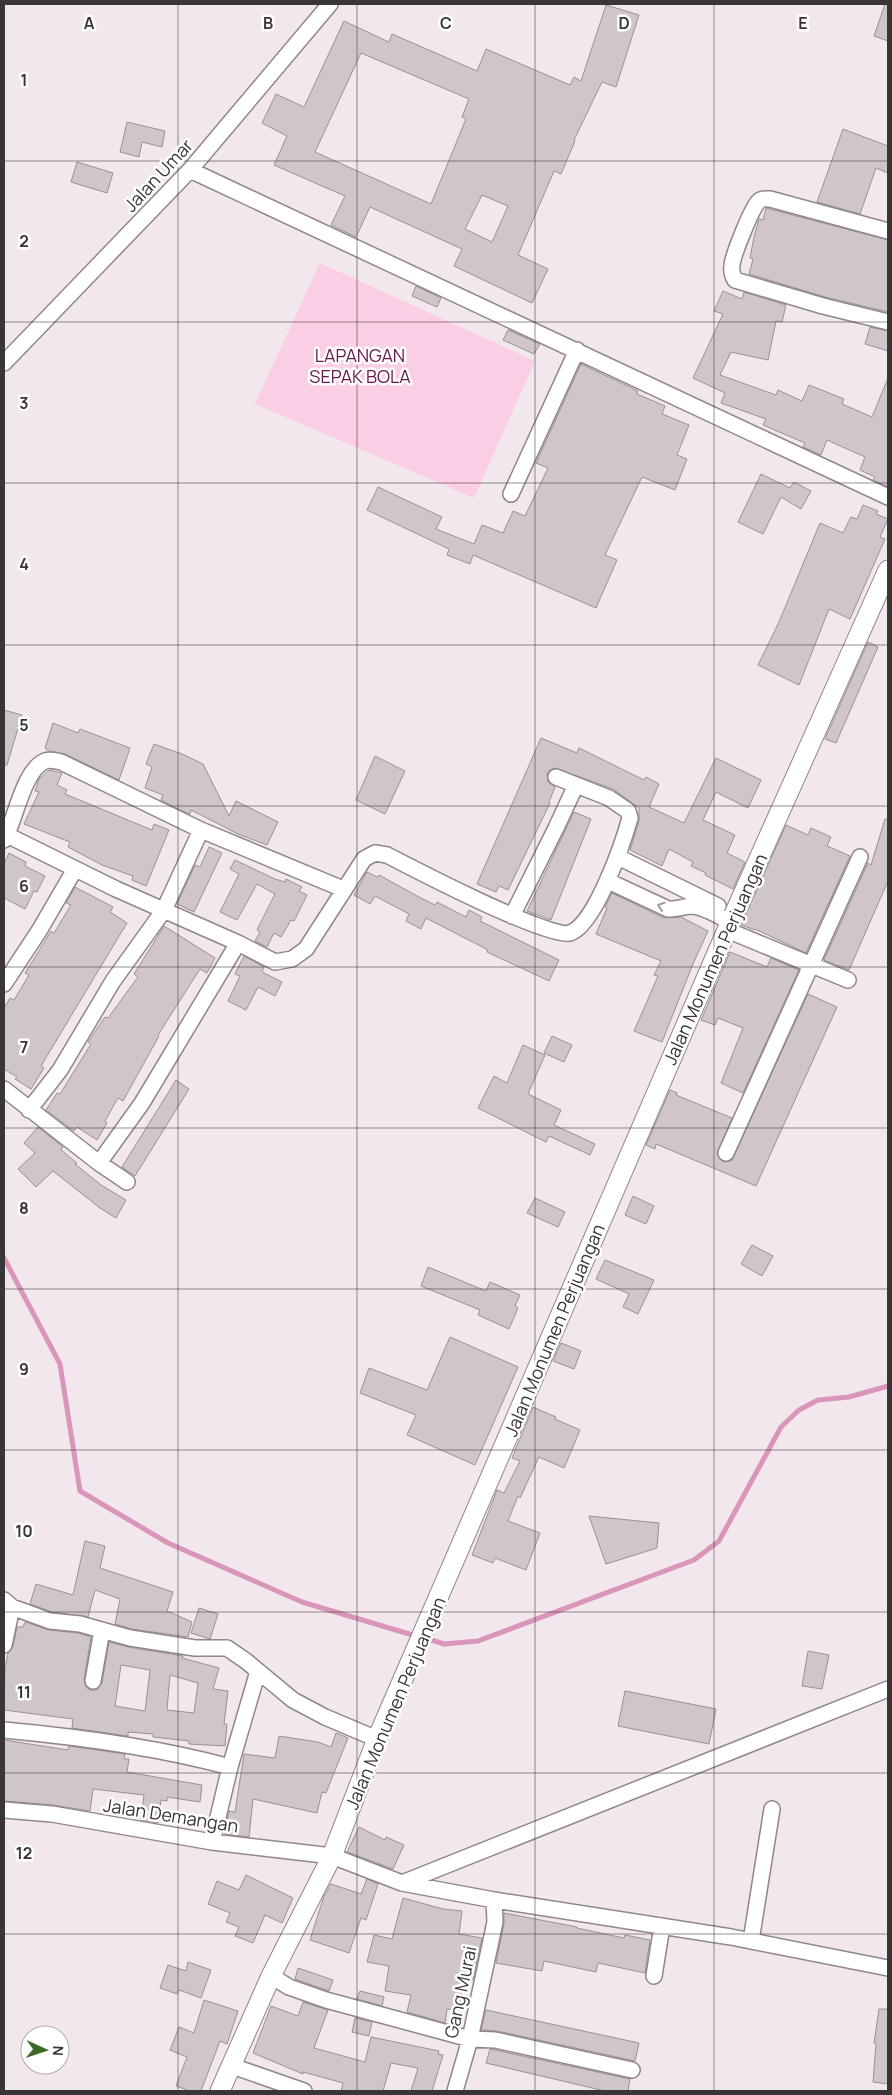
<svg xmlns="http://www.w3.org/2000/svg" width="892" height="2095" font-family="Manrope,sans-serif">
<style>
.green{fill:#facee5}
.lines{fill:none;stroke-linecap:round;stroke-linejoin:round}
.stream{stroke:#da95ba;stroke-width:5}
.building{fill:#d0c5cb;stroke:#9a9095;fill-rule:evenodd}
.minor-casing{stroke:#90868b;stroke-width:18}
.tertiary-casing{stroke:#90868b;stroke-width:21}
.minor{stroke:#fff;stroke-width:15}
.tertiary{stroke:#fff;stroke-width:19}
.oneway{stroke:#9c9a9b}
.grid{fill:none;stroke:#3a3537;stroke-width:1;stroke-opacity:0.55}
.labels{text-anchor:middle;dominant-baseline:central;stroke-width:5;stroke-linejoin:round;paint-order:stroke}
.street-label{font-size:18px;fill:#3a3537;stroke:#fff}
.park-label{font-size:18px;fill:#67174a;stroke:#fff}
.grid-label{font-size:16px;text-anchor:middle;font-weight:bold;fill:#3a3537;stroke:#fff;stroke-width:5;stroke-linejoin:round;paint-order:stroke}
</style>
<rect width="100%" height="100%" fill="#f2e7ed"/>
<path class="green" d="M 320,263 L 535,361 L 474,498 L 255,404 Z"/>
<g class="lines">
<path class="stream" d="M 4,1258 L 60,1364 L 80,1491 L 168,1543 L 302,1602 L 416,1636
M 425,1638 L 444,1644 L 478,1641 L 694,1560 L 719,1541 L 781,1427 L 799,1410 L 818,1400 L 849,1397 L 888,1386"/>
</g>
<path class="building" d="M 885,4 L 888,4 L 888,41 L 874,36 Z
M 606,5 L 639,15 L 616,87 L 602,82 L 574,140 L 575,141 L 561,174 L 554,171 L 518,255 L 548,269 L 532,303 L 454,266 L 462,249 L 370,207 L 356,237 L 331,225 L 345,196 L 274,165 L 287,136 L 262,123 L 276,94 L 304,107 L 344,21 L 389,42 L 392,34 L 477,71 L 486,49 L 570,85 L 574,77 L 581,81 ZM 361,53 L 469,99 L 462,117 L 466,119 L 431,204 L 315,152 ZM 482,195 L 508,206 L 492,242 L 465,229 Z
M 127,122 L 165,131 L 162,147 L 142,142 L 139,157 L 120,152 Z
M 843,129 L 888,146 L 888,173 L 876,168 L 860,214 L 817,202 Z
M 77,162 L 113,173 L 107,193 L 71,182 Z
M 766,208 L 888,240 L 888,312 L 825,297 L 749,274 L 753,259 L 750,258 L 754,237 L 759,219 L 763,220 Z
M 416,286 L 441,298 L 437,307 L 412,296 Z
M 723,291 L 742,299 L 744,292 L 786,305 L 782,322 L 776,321 L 768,360 L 731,352 L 720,375 L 776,395 L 778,390 L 802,401 L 809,385 L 844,399 L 842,404 L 872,417 L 888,378 L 888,487 L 873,480 L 875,477 L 860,470 L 865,457 L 827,440 L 821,455 L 803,447 L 805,443 L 763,425 L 766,419 L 721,403 L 725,393 L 693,378 L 723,314 L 714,311 Z
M 870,327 L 888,331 L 888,351 L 865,344 Z
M 508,330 L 540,344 L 534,354 L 503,340 Z
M 581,364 L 638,391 L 637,394 L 665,406 L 662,414 L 689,425 L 677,455 L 687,459 L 675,490 L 642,477 L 605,555 L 617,560 L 596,608 L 473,555 L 470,564 L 447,555 L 449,549 L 367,510 L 378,487 L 442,517 L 436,529 L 474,544 L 482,525 L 503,533 L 513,511 L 525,516 L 548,468 L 536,463 Z
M 761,474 L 790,488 L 794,482 L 811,491 L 801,509 L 781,497 L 763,534 L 738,522 Z
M 863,505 L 878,511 L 876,514 L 888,519 L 880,537 L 885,539 L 850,619 L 829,609 L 799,685 L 758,665 L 779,622 L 820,523 L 843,533 L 851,517 L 857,519 Z
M 868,642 L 878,647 L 836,743 L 825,739 Z
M 4,710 L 22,715 L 7,765 L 4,765 Z
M 53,723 L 78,733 L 80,729 L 130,748 L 119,780 L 65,754 L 49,751 L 45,748 Z
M 541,738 L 577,753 L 579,748 L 644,780 L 646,777 L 659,784 L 649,807 L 684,823 L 716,758 L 761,780 L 748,808 L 716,792 L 703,820 L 735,835 L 727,853 L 745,862 L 733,889 L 705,875 L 706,873 L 691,866 L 693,862 L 669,849 L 662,866 L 630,850 L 639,821 L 639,808 L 613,789 L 555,768 L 550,770 L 547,774 L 548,782 L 555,787 L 549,802 L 550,803 L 508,890 L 499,886 L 496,892 L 477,884 Z
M 154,744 L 182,754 L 203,764 L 229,816 L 236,801 L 278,822 L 267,845 L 238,834 L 191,810 L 190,814 L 180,810 L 161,800 L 163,795 L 145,788 L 152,767 L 146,764 Z
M 375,756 L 405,771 L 385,814 L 356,800 Z
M 49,770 L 62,773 L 57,785 L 67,790 L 65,794 L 152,830 L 154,824 L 169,830 L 146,886 L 132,880 L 133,876 L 102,865 L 68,847 L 70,842 L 24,824 L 39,792 L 35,791 L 39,779 Z
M 574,812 L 591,819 L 551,920 L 527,911 Z
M 885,819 L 888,819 L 888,881 L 849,970 L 824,960 L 868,863 L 871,865 Z
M 786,825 L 808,835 L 811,828 L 831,837 L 827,846 L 850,856 L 806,953 L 755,929 L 755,930 L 741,925 Z
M 209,847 L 222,853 L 194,912 L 177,904 L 195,865 L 200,867 Z
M 9,853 L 26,862 L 25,866 L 45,876 L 37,892 L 34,891 L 25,909 L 4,898 L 4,864 Z
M 235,860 L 275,879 L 285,882 L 286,879 L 302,887 L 299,891 L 307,895 L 294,921 L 291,920 L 281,937 L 274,933 L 267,947 L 255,941 L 260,932 L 257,930 L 275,894 L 257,884 L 237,920 L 220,912 L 239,874 L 230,869 Z
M 367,872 L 377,877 L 379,875 L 419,897 L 435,905 L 437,902 L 466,917 L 469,910 L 482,917 L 480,921 L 559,960 L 549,981 L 487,952 L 488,950 L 426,918 L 421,929 L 406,921 L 409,914 L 375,896 L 370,904 L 354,895 Z
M 75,887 L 113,907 L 110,912 L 127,923 L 41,1066 L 44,1068 L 31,1089 L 15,1079 L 17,1077 L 4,1069 L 4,1008 L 10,998 L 14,1000 L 29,975 L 25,973 L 37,954 L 51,931 L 54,933 L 71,905 L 66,903 Z
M 612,893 L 664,918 L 681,917 L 708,931 L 693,964 L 662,1042 L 634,1031 L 658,976 L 654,975 L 661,961 L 596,934 L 607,908 L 605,907 Z
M 164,926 L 215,958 L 207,973 L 200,969 L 158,1035 L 159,1036 L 123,1101 L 118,1098 L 105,1121 L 107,1123 L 97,1140 L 77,1127 L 74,1131 L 46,1110 L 57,1093 L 60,1094 L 91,1044 L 88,1042 L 105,1017 L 108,1018 L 138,977 L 134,974 Z
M 730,952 L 767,967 L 771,958 L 799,970 L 743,1093 L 721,1083 L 743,1028 L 718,1018 L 715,1025 L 701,1020 Z
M 244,956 L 264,967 L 262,972 L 282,982 L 275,996 L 258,987 L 246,1010 L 228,1001 L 240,976 L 235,974 Z
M 808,994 L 837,1007 L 756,1186 L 656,1144 L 655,1149 L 646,1145 L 670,1090 L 677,1093 L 676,1095 L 732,1118 L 717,1153 L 722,1161 L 726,1162 L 732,1160 Z
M 552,1036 L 572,1045 L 564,1062 L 544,1053 Z
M 523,1045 L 545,1055 L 528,1094 L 561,1110 L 554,1125 L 595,1144 L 590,1155 L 549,1136 L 546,1142 L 478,1108 L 494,1076 L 507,1083 Z
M 176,1080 L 189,1089 L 135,1176 L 122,1167 Z
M 38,1127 L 63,1147 L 61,1150 L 77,1163 L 75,1164 L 101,1185 L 126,1200 L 116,1218 L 100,1208 L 53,1171 L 36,1187 L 18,1169 L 35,1153 L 24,1143 Z
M 633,1196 L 654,1206 L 646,1224 L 625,1215 Z
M 535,1198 L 565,1212 L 558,1227 L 527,1213 Z
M 752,1245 L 773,1256 L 762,1276 L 741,1264 Z
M 605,1260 L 654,1280 L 638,1314 L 623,1307 L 629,1294 L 596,1279 Z
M 428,1267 L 486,1291 L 490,1282 L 520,1295 L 515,1306 L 518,1308 L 509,1329 L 478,1315 L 480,1310 L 421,1286 Z
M 450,1337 L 518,1367 L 475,1465 L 407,1435 L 416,1415 L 360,1393 L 369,1368 L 427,1390 Z
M 561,1343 L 581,1351 L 574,1369 L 553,1361 Z
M 533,1407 L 556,1417 L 555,1419 L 580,1430 L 564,1468 L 539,1457 L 520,1498 L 518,1496 L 508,1521 L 540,1533 L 526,1570 L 495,1558 L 493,1563 L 472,1555 L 497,1490 L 504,1493 L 520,1461 L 512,1458 Z
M 589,1516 L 659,1523 L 657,1548 L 606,1564 Z
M 85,1541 L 105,1546 L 100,1568 L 173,1592 L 167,1611 L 192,1622 L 188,1637 L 132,1629 L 115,1624 L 120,1599 L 95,1590 L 88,1617 L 52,1612 L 30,1604 L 36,1584 L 73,1595 Z
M 199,1608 L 218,1614 L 210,1639 L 191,1633 Z
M 25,1622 L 49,1630 L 78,1633 L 91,1637 L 84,1680 L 87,1688 L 91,1690 L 97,1690 L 102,1683 L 109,1642 L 128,1647 L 183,1656 L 182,1658 L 219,1668 L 213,1689 L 228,1691 L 224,1724 L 227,1724 L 225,1746 L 189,1744 L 189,1741 L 153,1737 L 153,1734 L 128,1732 L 128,1736 L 72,1728 L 73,1719 L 4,1710 L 5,1664 L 6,1664 L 8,1653 L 13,1647 L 17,1627 L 23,1627 ZM 121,1665 L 150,1670 L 145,1711 L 115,1706 ZM 170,1675 L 198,1683 L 194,1713 L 167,1710 Z
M 808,1651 L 829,1655 L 822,1689 L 802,1686 Z
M 625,1691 L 716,1709 L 709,1744 L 618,1726 Z
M 336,1733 L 348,1738 L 326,1793 L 322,1792 L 317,1813 L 253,1799 L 249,1837 L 224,1834 L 229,1811 L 235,1812 L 244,1754 L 275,1758 L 279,1736 L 318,1742 L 331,1747 Z
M 4,1740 L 68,1750 L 69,1746 L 125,1754 L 124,1759 L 129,1759 L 127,1772 L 202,1785 L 200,1802 L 167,1797 L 167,1801 L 161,1800 L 158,1823 L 141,1820 L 144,1795 L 93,1789 L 90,1811 L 53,1805 L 4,1801 Z
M 359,1827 L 385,1840 L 386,1837 L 404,1845 L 393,1869 L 347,1852 Z
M 246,1875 L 293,1898 L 282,1923 L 265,1915 L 253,1943 L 235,1936 L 239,1927 L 226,1922 L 230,1913 L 208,1904 L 217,1881 L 239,1890 Z
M 367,1879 L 378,1884 L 366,1920 L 361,1918 L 349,1953 L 310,1940 L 324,1896 L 331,1884 L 361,1894 Z
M 403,1898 L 443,1909 L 462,1911 L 459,1934 L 482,1938 L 473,1980 L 462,1979 L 460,2010 L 447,2009 L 445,2023 L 407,2012 L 411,1995 L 385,1991 L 389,1966 L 367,1962 L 374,1935 L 392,1939 Z
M 504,1913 L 577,1927 L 577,1928 L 624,1938 L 625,1935 L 650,1940 L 645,1973 L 598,1963 L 596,1972 L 544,1961 L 542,1971 L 496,1963 L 504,1924 Z
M 188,1962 L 211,1970 L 201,1998 L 179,1990 L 177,1994 L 160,1988 L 168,1965 L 186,1971 Z
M 298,1968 L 333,1980 L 329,1991 L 295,1979 Z
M 360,1991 L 384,1997 L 382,2006 L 357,1999 Z
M 204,2000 L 238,2011 L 227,2044 L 220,2041 L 201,2091 L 190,2091 L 176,2086 L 187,2057 L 170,2050 L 179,2027 L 194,2033 Z
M 303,2002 L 328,2010 L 314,2048 L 365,2062 L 371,2037 L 439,2051 L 438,2054 L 443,2055 L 432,2091 L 411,2091 L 418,2068 L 391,2063 L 383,2091 L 341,2091 L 343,2083 L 303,2072 L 303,2074 L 253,2053 L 271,2006 L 298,2016 Z
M 879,2009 L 888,2009 L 888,2084 L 873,2082 L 876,2043 L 874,2043 Z
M 486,2010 L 639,2043 L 635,2061 L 497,2031 L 481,2030 Z
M 355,2018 L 372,2022 L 369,2036 L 352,2032 Z
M 490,2049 L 630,2079 L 628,2091 L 605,2091 L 486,2063 Z"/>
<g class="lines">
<defs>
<path id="minor" d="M 190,170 L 888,497
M 888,231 L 770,199 C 767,199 762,198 759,201 C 752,207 733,255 732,265 C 731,271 732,275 735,280 L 823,306 L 888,322
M 4,363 L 190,170 L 330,4
M 511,494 L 577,350
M 7,835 L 116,889 L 238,943 L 275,962 L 292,959 L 306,949 L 364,859 L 375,853 L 387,855 C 412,868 551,940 570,933 C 595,925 623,843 630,818 L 628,811 L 609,798 L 556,777
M 4,840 C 15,822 23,770 45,761 C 50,759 56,761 61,762 L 201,830 L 343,889
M 618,857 L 718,906
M 608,881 L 668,909 C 677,910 684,906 692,906 C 705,907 719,916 730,922
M 512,916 L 556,828 L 576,785
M 727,930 L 848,980
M 4,984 L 39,931 L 75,869
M 4,1089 L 99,1163 L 127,1182
M 29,1110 L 60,1070 L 113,981 L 164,910 L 201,830
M 726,1153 L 860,857
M 99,1163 L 142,1103 L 238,943
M 4,1600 L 12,1607 L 4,1645
M 12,1607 L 50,1621 L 80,1624 L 130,1638 L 195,1648 L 227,1648 L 246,1661 L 293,1700 L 325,1717 L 377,1739
M 93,1681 L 102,1630
M 4,1730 C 80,1737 157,1747 230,1767 L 258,1671
M 4,1810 L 52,1814 L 212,1842 L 332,1856 L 402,1883 L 494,1900 L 731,1937 L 888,1968
M 212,1842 L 230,1767
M 402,1883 L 888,1689
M 751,1941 L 772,1809
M 271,1976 L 289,1987 L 326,2000 L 470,2039 L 495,2040 L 632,2070
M 654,1976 L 662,1926
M 232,2066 L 304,2091
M 455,2091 L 470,2039 L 495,1922 L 494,1900"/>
<path id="tertiary" d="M 220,2091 L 271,1976 L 332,1856 L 377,1739 L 727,930 L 888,570"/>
</defs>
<use href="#minor" class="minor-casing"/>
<use href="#tertiary" class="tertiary-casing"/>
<use href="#minor" class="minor"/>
<use href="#tertiary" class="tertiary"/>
</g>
<defs><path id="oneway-chevron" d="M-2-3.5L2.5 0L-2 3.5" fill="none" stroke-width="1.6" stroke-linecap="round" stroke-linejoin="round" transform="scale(1.25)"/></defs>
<use class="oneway" href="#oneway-chevron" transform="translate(661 906) rotate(-161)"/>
<path class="grid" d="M 178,4 L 178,2091M 357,4 L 357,2091M 535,4 L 535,2091M 714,4 L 714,2091M 4,161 L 888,161M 4,322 L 888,322M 4,483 L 888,483M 4,645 L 888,645M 4,806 L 888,806M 4,967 L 888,967M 4,1128 L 888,1128M 4,1289 L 888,1289M 4,1450 L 888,1450M 4,1612 L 888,1612M 4,1773 L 888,1773M 4,1934 L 888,1934"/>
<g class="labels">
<g class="street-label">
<text transform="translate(158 175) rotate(-47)">Jalan Umar</text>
<text transform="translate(715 959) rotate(-66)">Jalan Monumen Perjuangan</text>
<text transform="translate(554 1330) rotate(-67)">Jalan Monumen Perjuangan</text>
<text transform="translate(395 1703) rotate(-67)">Jalan Monumen Perjuangan</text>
<text transform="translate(171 1815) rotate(9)">Jalan Demangan</text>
<text transform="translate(460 1992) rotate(-78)">Gang Murai</text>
</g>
<g class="park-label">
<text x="360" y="355">LAPANGAN<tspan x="360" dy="21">SEPAK BOLA</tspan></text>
</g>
</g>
<g class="grid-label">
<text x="89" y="29">A</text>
<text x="268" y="29">B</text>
<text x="446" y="29">C</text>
<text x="624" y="29">D</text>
<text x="803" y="29">E</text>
<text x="24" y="86">1</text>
<text x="24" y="247">2</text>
<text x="24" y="409">3</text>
<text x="24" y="570">4</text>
<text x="24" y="731">5</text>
<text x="24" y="892">6</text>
<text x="24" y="1053">7</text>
<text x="24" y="1214">8</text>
<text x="24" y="1375">9</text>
<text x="24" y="1537">10</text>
<text x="24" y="1698">11</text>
<text x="24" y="1859">12</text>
</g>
<rect width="892" height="2095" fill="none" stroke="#3a3537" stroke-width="10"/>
<g transform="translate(45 2050) rotate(93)"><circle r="24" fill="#ffffff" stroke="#b0aeaf"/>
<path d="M0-4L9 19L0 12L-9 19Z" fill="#3d6825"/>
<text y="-8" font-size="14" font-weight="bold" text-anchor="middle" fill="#3a3537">N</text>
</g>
</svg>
